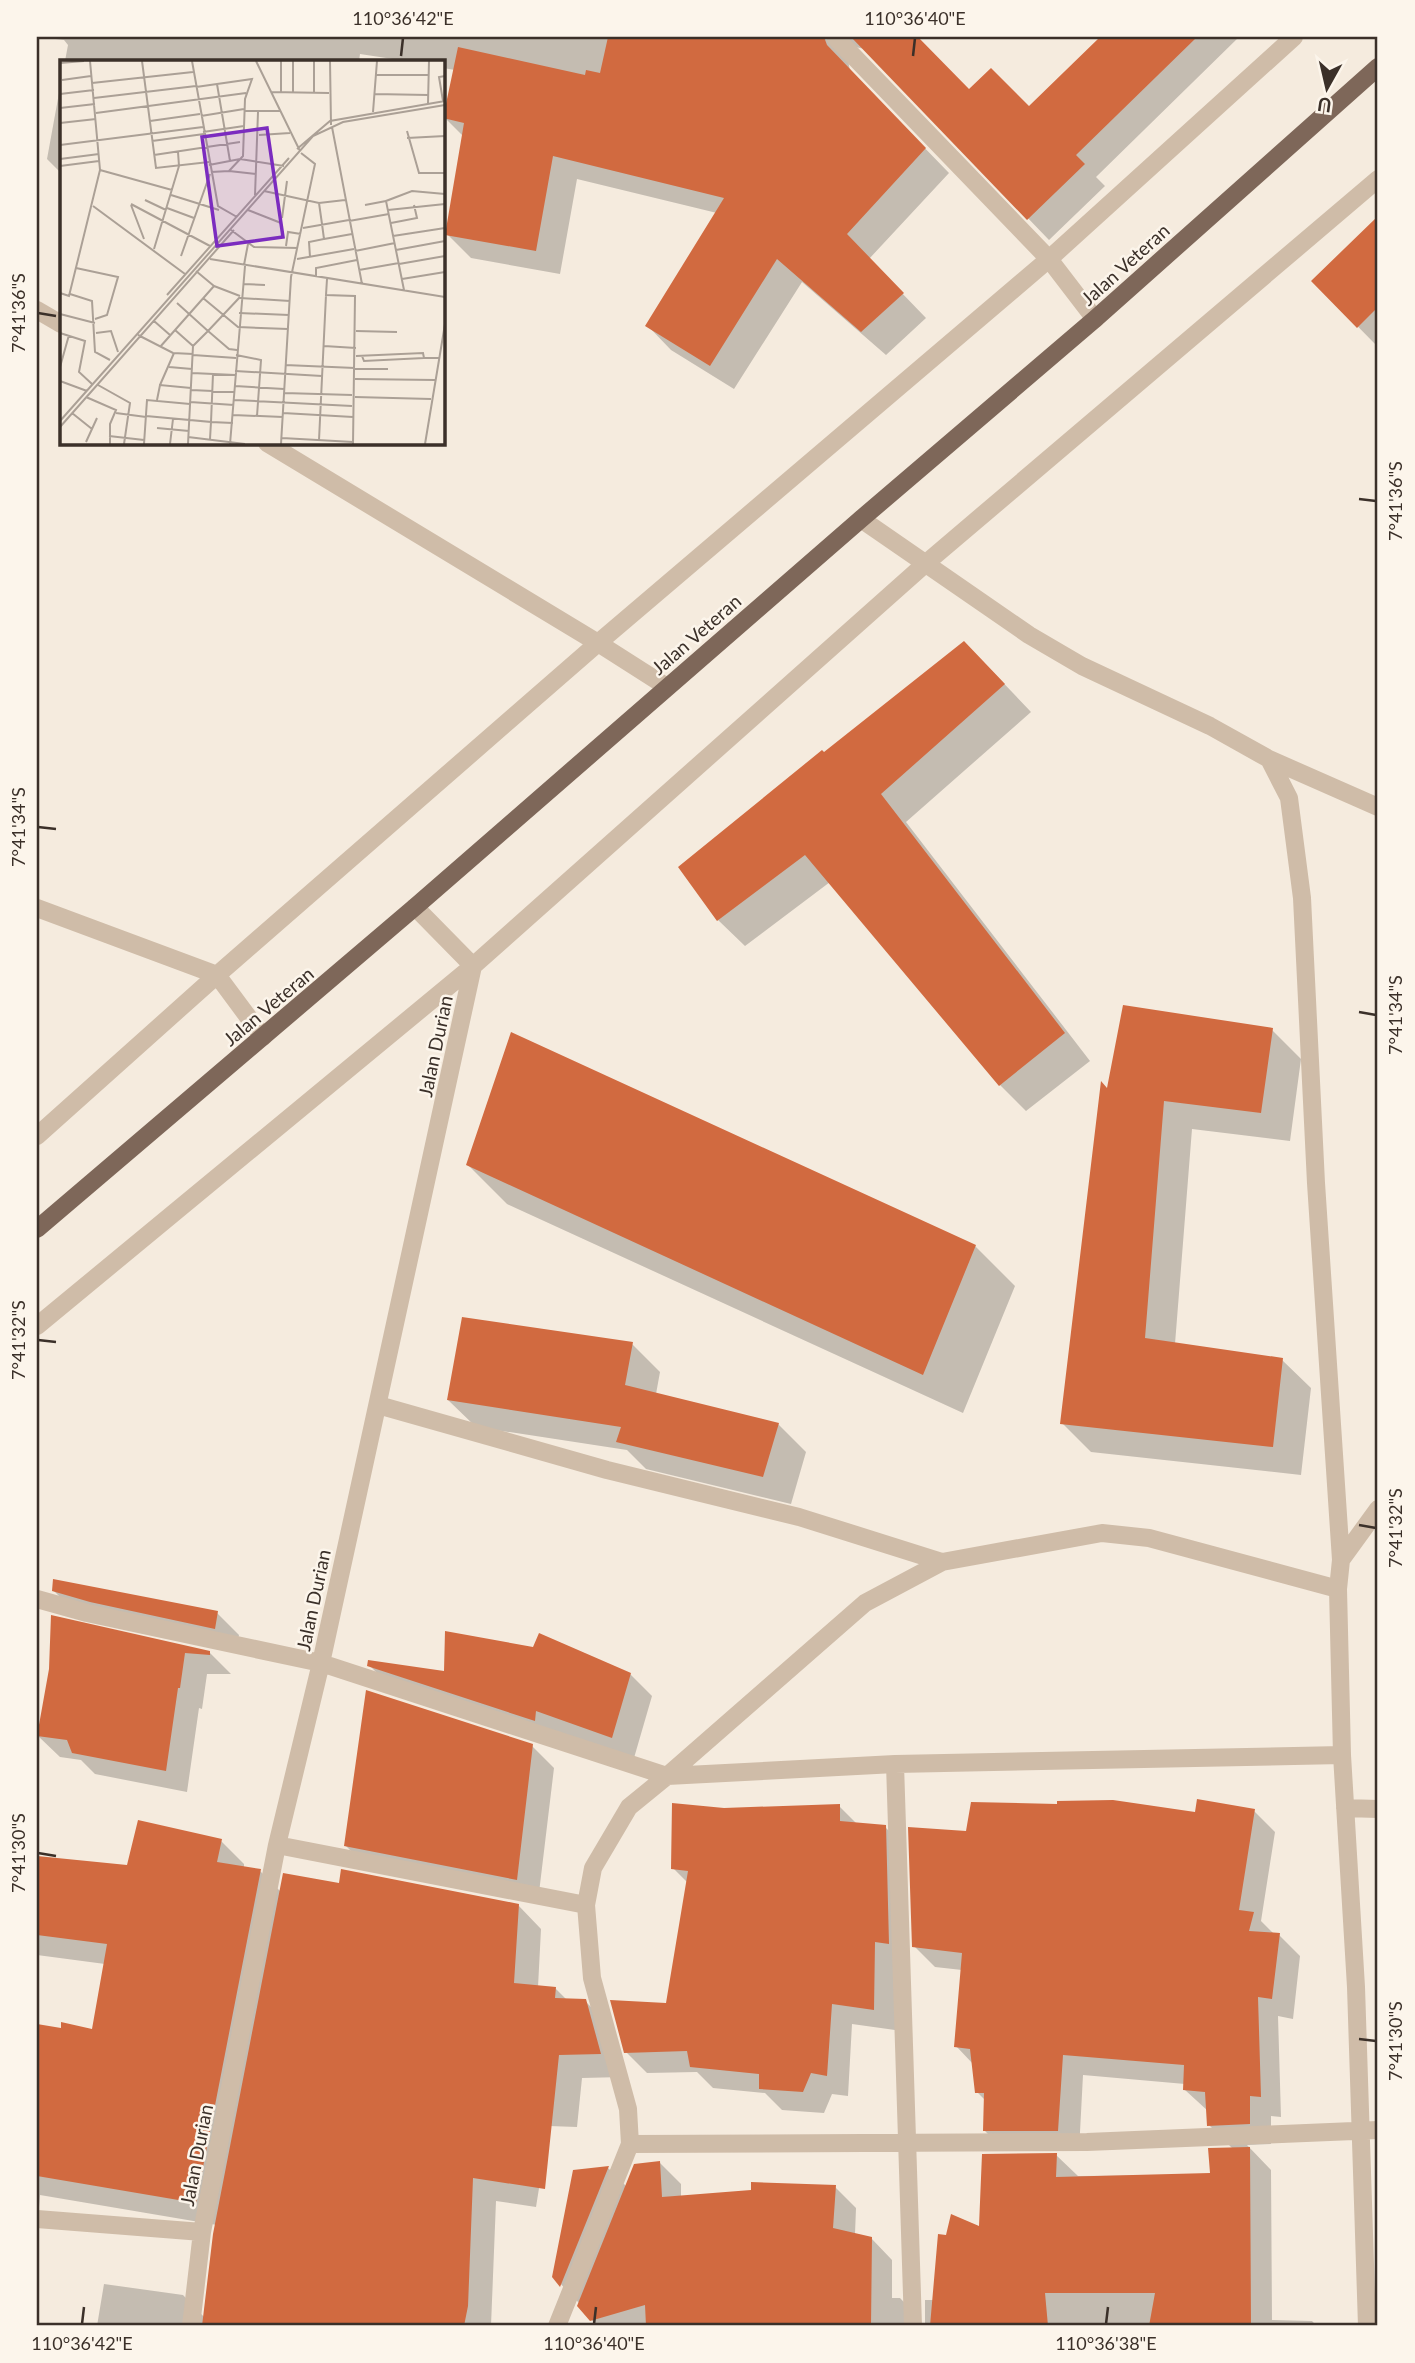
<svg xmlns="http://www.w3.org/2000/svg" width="1415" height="2363" font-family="Lato,sans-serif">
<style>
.shadow{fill:#0003}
.building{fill:#d16a40}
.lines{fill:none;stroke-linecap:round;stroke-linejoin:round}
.minor{stroke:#cfbca8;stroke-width:18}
.major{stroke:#7e6759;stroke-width:18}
.ticks{fill:none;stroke:#3b3029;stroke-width:2.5}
.labels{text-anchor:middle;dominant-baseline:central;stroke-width:5;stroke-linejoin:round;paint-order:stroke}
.street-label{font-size:19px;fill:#3b3029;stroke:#fcf5eb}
.inset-road{fill:none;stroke:#aba096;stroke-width:2}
.view{fill:#7b2cbf;fill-opacity:0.15;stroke:#7b2cbf;stroke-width:3.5}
.inset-edge{fill:none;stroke:#3b3029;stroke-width:3.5}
.neatline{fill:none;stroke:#3b3029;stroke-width:2.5}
.ticks-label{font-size:18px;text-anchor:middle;fill:#3b3029}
</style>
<rect width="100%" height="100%" fill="#f5ebde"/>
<path class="shadow" d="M 38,37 L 824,37 L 848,60 L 850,71 L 949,173 L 869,259 L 926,318 L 886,355 L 802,282 L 734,389 L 671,350 L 647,325 L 717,213 L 577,179 L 560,274 L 471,258 L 447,234 L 464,137 L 444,117 L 455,70 L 443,68 L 443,61 L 406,61 L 360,54 L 359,61 L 65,61 L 68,45 L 64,40 Z
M 845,37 L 917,37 L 969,91 L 1029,108 L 1102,37 L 1239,37 L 1096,177 L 1105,186 L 1049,240 L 865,49 L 855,47 Z
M 61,82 L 61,173 L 47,159 Z
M 1363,233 L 1378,248 L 1378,347 L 1313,281 Z
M 991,670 L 1031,712 L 906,822 L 1090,1061 L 1026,1111 L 1000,1085 L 830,882 L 745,946 L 718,920 L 824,754 Z
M 1272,1030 L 1301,1059 L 1290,1141 L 1192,1129 L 1175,1344 L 1282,1360 L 1311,1388 L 1301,1475 L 1091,1452 L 1062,1423 L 1109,1090 Z
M 468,1165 L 975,1246 L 1015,1286 L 963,1413 L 507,1204 Z
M 632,1344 L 660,1372 L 656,1394 L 778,1424 L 806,1452 L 791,1504 L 646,1469 L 627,1450 L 476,1427 L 448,1400 Z
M 54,1591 L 217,1613 L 239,1635 L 236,1649 L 76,1613 Z
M 53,1617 L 210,1653 L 231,1674 L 207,1674 L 202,1709 L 199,1708 L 187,1792 L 95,1774 L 81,1760 L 60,1757 L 38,1736 L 51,1669 Z
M 369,1665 L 445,1673 L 630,1674 L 652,1696 L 634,1758 L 391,1687 Z
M 532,1746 L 554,1768 L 538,1901 L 368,1868 L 346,1846 Z
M 839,1806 L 858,1825 L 885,1827 L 906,1848 L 895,1962 L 895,2030 L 852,2024 L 848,2096 L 832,2094 L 824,2113 L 782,2110 L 765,2093 L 713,2088 L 697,2072 L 647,2073 L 626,2052 L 667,2005 L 688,1883 L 673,1868 L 724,1810 Z
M 1254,1811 L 1275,1832 L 1261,1921 L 1274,1934 L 1279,1935 L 1300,1956 L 1293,2019 L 1278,2016 L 1281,2117 L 1271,2116 L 1271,2144 L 1247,2145 L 1271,2170 L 1272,2320 L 1312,2321 L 1317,2326 L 925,2326 L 925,2300 L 934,2300 L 981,2228 L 1056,2155 L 1078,2176 L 1212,2175 L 1233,2149 L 1209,2125 L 1208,2111 L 1185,2090 L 1185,2084 L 1083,2075 L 1079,2151 L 1005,2151 L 984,2130 L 985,2100 L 977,2092 L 974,2065 L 956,2046 L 962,1970 L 935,1967 L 914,1946 L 967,1833 Z
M 221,1841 L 244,1864 L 244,1868 L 260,1871 L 281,1892 L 340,1885 L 518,1905 L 541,1929 L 538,1987 L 555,1988 L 567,2000 L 585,2001 L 609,2025 L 623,2077 L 582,2078 L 577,2127 L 549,2126 L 536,2207 L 496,2201 L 491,2326 L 97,2326 L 104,2284 L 183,2295 L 205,2318 L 217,2225 L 40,2195 L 37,2231 L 37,2026 L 62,2030 L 93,2031 L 105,1964 L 37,1955 L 37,1858 L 128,1867 Z
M 660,2163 L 681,2184 L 681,2197 L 835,2187 L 856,2208 L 855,2234 L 871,2238 L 892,2260 L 892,2298 L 900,2298 L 921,2320 L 921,2326 L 597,2326 L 579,2306 L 580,2304 L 554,2277 L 575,2171 L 608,2168 L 627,2187 Z"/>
<path class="building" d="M 608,37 L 824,37 L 827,45 L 926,148 L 847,234 L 904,293 L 861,332 L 777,259 L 710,366 L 645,326 L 724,198 L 553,156 L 536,251 L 445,235 L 464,123 L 443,118 L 458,47 L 585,75 L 586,70 L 600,73 Z
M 851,37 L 918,37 L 969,89 L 991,68 L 1029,106 L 1100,37 L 1197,37 L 1076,155 L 1085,164 L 1027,220 Z
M 1378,216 L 1378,307 L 1357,328 L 1311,281 Z
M 964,641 L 1005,684 L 881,794 L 1065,1033 L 999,1086 L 805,855 L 717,921 L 678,867 L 822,750 L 824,752 Z
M 1123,1005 L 1273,1028 L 1261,1113 L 1164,1101 L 1145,1338 L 1283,1358 L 1273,1447 L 1060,1424 L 1101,1081 L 1107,1088 Z
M 511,1032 L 976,1245 L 923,1375 L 466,1165 Z
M 462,1317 L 633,1342 L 625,1385 L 779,1423 L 763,1477 L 616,1442 L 621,1427 L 447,1400 Z
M 53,1579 L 218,1611 L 215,1629 L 90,1602 L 52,1591 Z
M 51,1615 L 210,1651 L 210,1655 L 185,1653 L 180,1688 L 178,1688 L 166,1771 L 72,1753 L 67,1740 L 37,1736 L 49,1669 Z
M 445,1631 L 533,1647 L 539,1633 L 631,1673 L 612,1738 L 536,1711 L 535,1721 L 367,1666 L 368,1660 L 444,1671 Z
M 366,1690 L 533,1744 L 517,1880 L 344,1846 Z
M 1197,1799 L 1255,1809 L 1239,1910 L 1254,1912 L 1249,1931 L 1280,1933 L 1272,1999 L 1258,1997 L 1261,2097 L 1250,2096 L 1250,2124 L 1207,2126 L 1205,2092 L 1183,2090 L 1184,2065 L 1063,2055 L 1058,2131 L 983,2131 L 984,2093 L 975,2093 L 970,2049 L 954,2047 L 962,1953 L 912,1947 L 908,1827 L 966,1831 L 971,1802 L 1057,1804 L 1057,1801 L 1113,1800 L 1195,1812 Z
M 672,1803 L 724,1808 L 840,1804 L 840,1821 L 886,1825 L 889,1944 L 875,1942 L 874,2010 L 832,2004 L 827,2076 L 811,2073 L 803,2092 L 759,2089 L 759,2074 L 690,2067 L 687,2051 L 624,2053 L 610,2000 L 666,2003 L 688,1871 L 671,1869 Z
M 138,1820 L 222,1839 L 217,1862 L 261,1869 L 196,2203 L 37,2176 L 37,2024 L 61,2028 L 61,2022 L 92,2029 L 107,1944 L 37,1935 L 37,1856 L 127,1865 Z
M 341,1869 L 519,1904 L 514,1983 L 556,1987 L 555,1998 L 586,1999 L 601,2054 L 559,2055 L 545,2189 L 473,2178 L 468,2306 L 464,2326 L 202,2326 L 213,2234 L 283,1873 L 339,1883 Z
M 1250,2147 L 1251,2326 L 1149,2326 L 1155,2293 L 1045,2293 L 1048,2326 L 930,2326 L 938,2234 L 946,2235 L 951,2214 L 979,2226 L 982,2154 L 1057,2153 L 1056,2177 L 1210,2173 L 1208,2148 Z
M 660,2161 L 662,2197 L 751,2190 L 751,2182 L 836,2185 L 833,2228 L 872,2237 L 871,2326 L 646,2326 L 645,2305 L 590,2321 L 577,2306 L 634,2164 Z
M 609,2166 L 560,2287 L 552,2277 L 573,2170 Z"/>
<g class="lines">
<path class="minor" d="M 835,37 L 1049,259 L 1095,319
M 37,310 L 61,324
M 267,443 L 598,643 L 667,687
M 861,519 L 1029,635 L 1082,666 L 1210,726 L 1269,759 L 1289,798 L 1302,898 L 1316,1183 L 1341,1560 L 1338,1589 L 1342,1755 L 1356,1987 L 1367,2326
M 1269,759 L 1378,807
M 37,908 L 217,975 L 263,1037
M 37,1136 L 217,975 L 598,643 L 1049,259 L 1294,37
M 37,1326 L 473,966 L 925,564 L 1378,179
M 378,1405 L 607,1470 L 799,1517 L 942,1562
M 1341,1560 L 1378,1509
M 37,1599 L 87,1613 L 321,1663 L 667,1776 L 895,1764 L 1342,1755
M 895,1764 L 913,2326
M 1345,1808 L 1378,1809
M 277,1845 L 586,1905
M 630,2144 L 1087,2142 L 1378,2130
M 37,2219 L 202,2232
M 191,2326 L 202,2232 L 277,1845 L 321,1663 L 473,966 L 415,907
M 557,2326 L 630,2144 L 628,2109 L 592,1978 L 586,1905 L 593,1868 L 629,1807 L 667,1776 L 865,1603 L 942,1562 L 1102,1533 L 1149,1538 L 1338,1589"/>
<path class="major" d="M 37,1229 L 415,907 L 861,519 L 1095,319 L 1378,67"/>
</g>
<path class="ticks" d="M 401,56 L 403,38M 913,56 L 915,38M 38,313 L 56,316M 1359,499 L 1376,501M 38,827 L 56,829M 1359,1012 L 1376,1015M 38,1340 L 56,1342M 1359,1525 L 1376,1528M 38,1853 L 56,1856M 1359,2039 L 1376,2041M 82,2324 L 84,2307M 594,2324 L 596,2307M 1106,2324 L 1108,2307"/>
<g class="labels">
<g class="street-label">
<text transform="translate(1125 264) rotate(-42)">Jalan Veteran</text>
<text transform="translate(696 634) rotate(-41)">Jalan Veteran</text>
<text transform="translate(268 1006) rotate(-40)">Jalan Veteran</text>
<text transform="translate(435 1046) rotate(-78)">Jalan Durian</text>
<text transform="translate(313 1600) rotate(-78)">Jalan Durian</text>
<text transform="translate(196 2155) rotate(-79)">Jalan Durian</text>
</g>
</g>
<g transform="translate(60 60)">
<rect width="385" height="385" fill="#f5ebde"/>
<path class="inset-road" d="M 82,1 L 96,108 L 149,102M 132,1 L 158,146 L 177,157M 196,1 L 240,91M 221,1 L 221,32M 270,1 L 271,65M 0,3 L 24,1M 316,15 L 368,15M 2,20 L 31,16M 32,23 L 133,12M 157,24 L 170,101M 136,27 L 192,19 L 185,39 L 183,96 L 169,111 L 151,112M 211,32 L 269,33M 233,33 L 233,1M 254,33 L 254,1M 0,34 L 34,30M 314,34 L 368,35M 34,38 L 136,26M 383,41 L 379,17 L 385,16M 368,43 L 369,1M 0,48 L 35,44M 184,51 L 220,51M 313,52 L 317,1M 36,53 L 186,33M 141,56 L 184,49M 90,61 L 140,54M 0,63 L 36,59M 272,67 L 302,224M 347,71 L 359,113 L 385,113M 143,72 L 184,66M 199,75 L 230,73M 347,78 L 385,76M 92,81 L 144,74M 0,85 L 143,67M 237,89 L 270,61 L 385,41M 94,95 L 180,82M 0,99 L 39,94M 149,105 L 180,99 L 224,106M 0,106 L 39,101M 40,110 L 112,130M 169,111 L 196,114M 204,131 L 259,143 L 285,140M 111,135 L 159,150M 195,135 L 198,52M 85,140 L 106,150M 259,143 L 262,164M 71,144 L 150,186M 71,145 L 84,179M 305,145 L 326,141M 33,146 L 125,214M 107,148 L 134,158M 188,150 L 221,163M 328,150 L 385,144M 222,158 L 227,121M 289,161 L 329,154M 331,163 L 357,158 L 354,145M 243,168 L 289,160M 171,170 L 194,187 L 238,188M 333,176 L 385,168M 264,179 L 292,174M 226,186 L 228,172 L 241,174M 94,189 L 119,106 L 118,92M 336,190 L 385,181M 295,191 L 335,183M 121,196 L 150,114M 250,197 L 249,182 L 264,179 L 262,164M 150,199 L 385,237M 237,199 L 294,189M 339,204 L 385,196M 184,205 L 188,184M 16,208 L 58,217 L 47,255 L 35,259M 299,210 L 339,203M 136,211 L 154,226M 256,217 L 256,208 L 297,200M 267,219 L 266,235 L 295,236 L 293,384M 342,219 L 385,212M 183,224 L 205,225M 344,230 L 326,141 L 352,131 L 385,134M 0,233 L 9,236 L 40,110 L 30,1M 10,234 L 32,241 L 35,292 L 50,300M 107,235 L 229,98M 143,238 L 178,267 L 228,269M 180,238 L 230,241M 117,243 L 148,271 L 133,286 L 128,384M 179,253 L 229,255M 0,254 L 35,263M 94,261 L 110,275M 115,270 L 133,286M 296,271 L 337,272M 0,273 L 25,281 L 19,312 L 32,324M 36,273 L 51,271 L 58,292M 78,275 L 113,293 L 133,294M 264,286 L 296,288M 100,287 L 154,226 L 180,236M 177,290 L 169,289 L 148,271 L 180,237M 133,295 L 176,298M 176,295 L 201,300 L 197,356M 296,296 L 363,293 L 364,298 L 379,298M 302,296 L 304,301 L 364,298M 225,305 L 295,308M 0,307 L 9,275M 109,307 L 132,309M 295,309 L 328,309M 175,311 L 262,316M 132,313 L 175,315M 153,314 L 151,362 L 173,363M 295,319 L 375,320M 0,321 L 27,331M 38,325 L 70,343 L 64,384M 100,325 L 114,293M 175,326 L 224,329M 131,330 L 174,332M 224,333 L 292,335M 26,337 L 56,350 L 50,364 L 50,384M 295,337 L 371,339M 97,340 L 100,325 L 131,328M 174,340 L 292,346M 130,342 L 174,345M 12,353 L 32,369M 56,353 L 86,357M 223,353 L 293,357M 173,355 L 223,357M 86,356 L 151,362 L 150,379M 0,361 L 253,76 L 283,62 L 385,45M 0,367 L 174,170M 97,368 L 129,371M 49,376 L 84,380M 128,377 L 185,384M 222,378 L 293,382M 259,380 L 266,235M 26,382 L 37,358M 84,384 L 87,340 L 130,344M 110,384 L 113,359M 170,384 L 185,206M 221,384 L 231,217 L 255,104 L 241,93M 365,384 L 385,264"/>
<path class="view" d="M 207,68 L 223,177 L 157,186 L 142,77 Z"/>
<rect width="385" height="385" class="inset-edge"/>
</g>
<rect width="1415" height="2363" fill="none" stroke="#fcf5eb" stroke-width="77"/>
<g transform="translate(1327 88) rotate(188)" stroke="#fcf5eb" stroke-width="5" paint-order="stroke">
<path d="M0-5L12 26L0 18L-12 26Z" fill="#3b3029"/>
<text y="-10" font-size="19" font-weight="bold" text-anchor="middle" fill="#3b3029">U</text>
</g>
<rect x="38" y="38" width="1338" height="2286" class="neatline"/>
<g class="ticks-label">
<text x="403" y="25">110°36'42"E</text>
<text x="915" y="25">110°36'40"E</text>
<text transform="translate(19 313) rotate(-90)" y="6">7°41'36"S</text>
<text transform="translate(1396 501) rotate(-90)" y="6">7°41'36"S</text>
<text transform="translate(19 827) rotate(-90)" y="6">7°41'34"S</text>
<text transform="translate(1396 1015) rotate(-90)" y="6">7°41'34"S</text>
<text transform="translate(19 1340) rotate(-90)" y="6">7°41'32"S</text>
<text transform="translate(1396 1528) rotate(-90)" y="6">7°41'32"S</text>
<text transform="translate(19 1853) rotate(-90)" y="6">7°41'30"S</text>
<text transform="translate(1396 2041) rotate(-90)" y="6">7°41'30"S</text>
<text x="82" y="2350">110°36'42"E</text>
<text x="594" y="2350">110°36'40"E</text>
<text x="1106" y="2350">110°36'38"E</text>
</g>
</svg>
